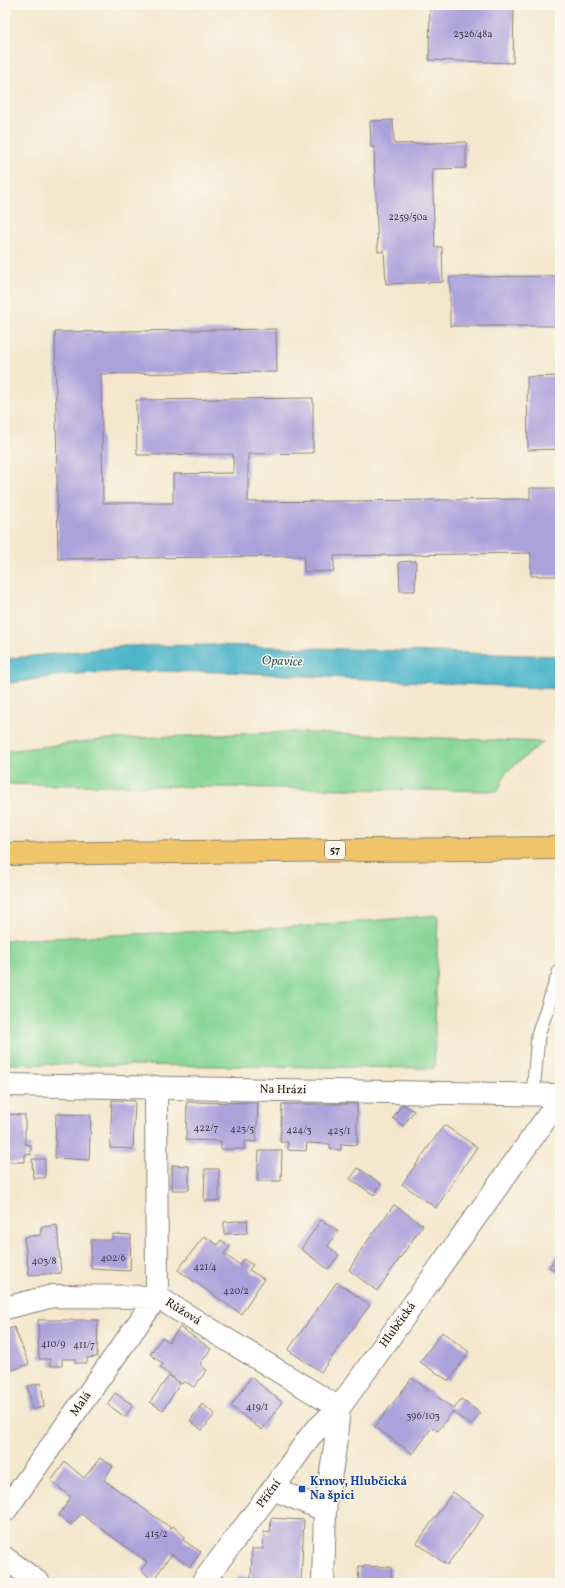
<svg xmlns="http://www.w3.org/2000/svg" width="565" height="1588" font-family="Vollkorn,serif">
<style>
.green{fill:#87d695;stroke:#527958}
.water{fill:#4cb5c9;stroke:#346872}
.building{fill:#aca2db}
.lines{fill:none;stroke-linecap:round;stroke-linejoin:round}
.lane-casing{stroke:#888275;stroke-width:15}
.street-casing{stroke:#888275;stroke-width:24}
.primary-casing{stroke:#888275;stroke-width:24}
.lane{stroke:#fff;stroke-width:13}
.street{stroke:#fff;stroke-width:22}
.primary{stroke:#f0c469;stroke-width:22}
.transit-dot{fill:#1a4fb4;stroke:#fbf7ec;stroke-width:1.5}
.labels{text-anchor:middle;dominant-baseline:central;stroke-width:3;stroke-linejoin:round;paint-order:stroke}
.number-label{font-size:10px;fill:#403e4c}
.shield{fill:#fbf7ec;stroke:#5f5e5a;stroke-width:1}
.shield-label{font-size:11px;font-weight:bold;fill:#1c1c1c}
.street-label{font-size:12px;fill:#1c1c1c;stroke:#fbf7ec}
.transit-label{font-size:12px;font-weight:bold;fill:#164399;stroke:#fbf7ec;text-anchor:start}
.water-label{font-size:13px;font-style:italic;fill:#2f5961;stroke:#fbf7ec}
</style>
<rect width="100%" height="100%" fill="#fbf7ec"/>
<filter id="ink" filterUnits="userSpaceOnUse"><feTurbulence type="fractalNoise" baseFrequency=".025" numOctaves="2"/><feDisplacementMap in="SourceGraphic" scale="8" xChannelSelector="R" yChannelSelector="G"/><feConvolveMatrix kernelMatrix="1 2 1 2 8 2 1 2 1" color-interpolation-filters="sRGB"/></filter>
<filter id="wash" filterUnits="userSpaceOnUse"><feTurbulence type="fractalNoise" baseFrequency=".012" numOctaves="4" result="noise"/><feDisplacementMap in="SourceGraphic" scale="16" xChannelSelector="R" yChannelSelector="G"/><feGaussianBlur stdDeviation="0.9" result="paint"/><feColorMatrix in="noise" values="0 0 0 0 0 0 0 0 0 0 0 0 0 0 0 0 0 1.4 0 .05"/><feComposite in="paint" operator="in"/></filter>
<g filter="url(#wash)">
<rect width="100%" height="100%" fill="#f4e7ce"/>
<path class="green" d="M 289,732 L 543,742 L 506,772 L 498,791 L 5,784 L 5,751 L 109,739 Z
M 438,915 L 434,1068 L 5,1064 L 5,940 L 310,926 Z"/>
<path class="water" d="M 215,645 L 560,656 L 560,689 L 228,672 L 126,671 L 63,675 L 5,684 L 5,659 L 126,646 Z"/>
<g id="blocks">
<path class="building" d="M 430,5 L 514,5 L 513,63 L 429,60 Z
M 393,120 L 394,144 L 466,142 L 466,168 L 432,169 L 435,247 L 442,247 L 443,282 L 386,284 L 384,251 L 378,252 L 374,147 L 371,147 L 370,121 Z
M 560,276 L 560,326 L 450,326 L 450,277 Z
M 276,329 L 277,372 L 101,374 L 103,503 L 173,503 L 173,474 L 233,473 L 233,454 L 137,455 L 136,400 L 313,398 L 313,453 L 248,454 L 248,502 L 530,499 L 530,488 L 560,488 L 560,576 L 531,576 L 531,553 L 334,556 L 334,571 L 304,572 L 304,556 L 58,559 L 55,332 Z
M 560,376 L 560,449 L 528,450 L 527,377 Z
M 416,561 L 415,591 L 400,591 L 399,562 Z
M 112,1100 L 135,1101 L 133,1149 L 110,1148 Z
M 187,1102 L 258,1103 L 256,1142 L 244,1141 L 244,1149 L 221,1149 L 221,1141 L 186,1140 Z
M 282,1104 L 357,1104 L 357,1145 L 341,1144 L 341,1150 L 330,1149 L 330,1144 L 307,1143 L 306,1151 L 288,1150 L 288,1142 L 280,1142 Z
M 402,1104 L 414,1111 L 403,1126 L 393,1118 Z
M 5,1114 L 25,1115 L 25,1144 L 31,1145 L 31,1155 L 25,1154 L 25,1162 L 5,1162 Z
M 56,1114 L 91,1115 L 89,1160 L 55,1158 Z
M 444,1125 L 477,1147 L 436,1208 L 402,1184 Z
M 259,1151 L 282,1151 L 281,1181 L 257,1181 Z
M 32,1159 L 45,1159 L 45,1178 L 33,1178 Z
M 172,1165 L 189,1166 L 189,1190 L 172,1190 Z
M 358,1168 L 381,1184 L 374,1195 L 350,1179 Z
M 205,1169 L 219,1169 L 219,1201 L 204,1201 Z
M 394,1205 L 423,1225 L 377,1291 L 349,1270 L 363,1247 Z
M 248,1220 L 247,1233 L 224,1234 L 224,1222 Z
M 321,1220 L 338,1231 L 328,1246 L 339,1255 L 328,1269 L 301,1249 Z
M 57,1225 L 61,1273 L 29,1275 L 24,1237 L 41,1235 L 41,1227 Z
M 113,1234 L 131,1235 L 130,1271 L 91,1269 L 91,1240 L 112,1240 Z
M 204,1236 L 218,1245 L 221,1240 L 230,1246 L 224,1254 L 240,1265 L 243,1259 L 253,1265 L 249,1270 L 264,1279 L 241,1314 L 178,1270 Z
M 557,1255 L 560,1256 L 560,1274 L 549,1267 Z
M 337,1282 L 370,1305 L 321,1372 L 288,1350 Z
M 38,1320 L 98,1320 L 97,1357 L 87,1358 L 87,1363 L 75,1363 L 75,1359 L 62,1359 L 62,1366 L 50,1366 L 50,1359 L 39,1359 Z
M 14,1327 L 29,1364 L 5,1373 L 5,1331 Z
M 180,1327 L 211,1349 L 200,1364 L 207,1370 L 194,1387 L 184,1381 L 182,1384 L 160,1368 L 163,1364 L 150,1354 L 162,1337 L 169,1342 Z
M 442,1332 L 469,1352 L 449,1381 L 420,1362 Z
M 169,1376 L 180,1384 L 163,1410 L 150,1402 Z
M 251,1377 L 282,1402 L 262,1430 L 231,1406 Z
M 412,1378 L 454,1409 L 461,1399 L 480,1413 L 471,1425 L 452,1412 L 438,1431 L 432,1427 L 413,1454 L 375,1427 Z
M 41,1383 L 44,1407 L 32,1410 L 28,1386 Z
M 115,1393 L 133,1405 L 125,1417 L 107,1404 Z
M 202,1404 L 215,1414 L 202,1430 L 190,1421 Z
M 100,1458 L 113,1466 L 104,1480 L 171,1528 L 173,1526 L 185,1537 L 183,1540 L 201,1552 L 190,1567 L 172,1554 L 153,1580 L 141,1570 L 147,1562 L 81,1514 L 71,1525 L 59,1515 L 71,1497 L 51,1481 L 65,1462 L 84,1478 Z
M 453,1492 L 484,1515 L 447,1565 L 417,1543 Z
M 271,1518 L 304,1520 L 301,1583 L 236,1583 L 237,1577 L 251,1578 L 252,1549 L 263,1549 L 264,1532 L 270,1533 Z
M 359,1566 L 391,1567 L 391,1583 L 358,1583 Z"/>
</g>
</g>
<g filter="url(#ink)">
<use href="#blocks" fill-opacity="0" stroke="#888275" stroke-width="1"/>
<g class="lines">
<defs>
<path id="lane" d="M 533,1095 L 538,1035 L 560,970"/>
<path id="street" d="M 5,1085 L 560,1095
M 5,1308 L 53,1296 L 157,1297 L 339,1408
M 273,1489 L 325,1510
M 5,1511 L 157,1297 L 156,1087
M 5,1558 L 39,1583
M 202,1583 L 273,1489 L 311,1435 L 339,1408
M 323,1583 L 325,1510 L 335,1447 L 339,1408 L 560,1099"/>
<path id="primary" d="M 5,854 L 560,848"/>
</defs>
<use href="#lane" class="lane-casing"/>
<use href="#street" class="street-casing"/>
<use href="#primary" class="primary-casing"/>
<use href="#lane" class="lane"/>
<use href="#street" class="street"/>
<use href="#primary" class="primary"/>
</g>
</g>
<rect class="transit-dot" x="298" y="1485" width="8" height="8" rx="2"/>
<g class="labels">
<g class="number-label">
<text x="473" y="34">2326/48a</text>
<text x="408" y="217">2259/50a</text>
<text x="206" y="1128">422/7</text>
<text x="242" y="1129">423/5</text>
<text x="299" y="1130">424/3</text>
<text x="339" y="1131">425/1</text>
<text x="113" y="1258">402/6</text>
<text x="44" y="1261">403/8</text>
<text x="205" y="1267">421/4</text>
<text x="236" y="1291">420/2</text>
<text x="53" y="1344">410/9</text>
<text x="84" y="1345">411/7</text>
<text x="257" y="1407">419/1</text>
<text x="423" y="1416">396/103</text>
<text x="156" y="1534">415/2</text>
</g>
<rect class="shield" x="325" y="841" width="20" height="18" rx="3"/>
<g class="shield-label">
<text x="335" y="850">57</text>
</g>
<g class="street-label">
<text transform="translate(283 1090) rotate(1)">Na Hrázi</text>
<text transform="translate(183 1312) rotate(32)">Růžová</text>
<text transform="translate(398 1325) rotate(-54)">Hlubčická</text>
<text transform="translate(81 1404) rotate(-55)">Malá</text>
<text transform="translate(269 1494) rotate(-54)">Příční</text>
</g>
<g class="transit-label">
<text x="310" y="1482">Krnov, Hlubčická<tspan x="310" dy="14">Na špici</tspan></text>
</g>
<g class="water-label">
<text transform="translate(282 662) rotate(2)">Opavice</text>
</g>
</g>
<rect width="565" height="1588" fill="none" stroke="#fbf7ec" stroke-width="20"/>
</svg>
